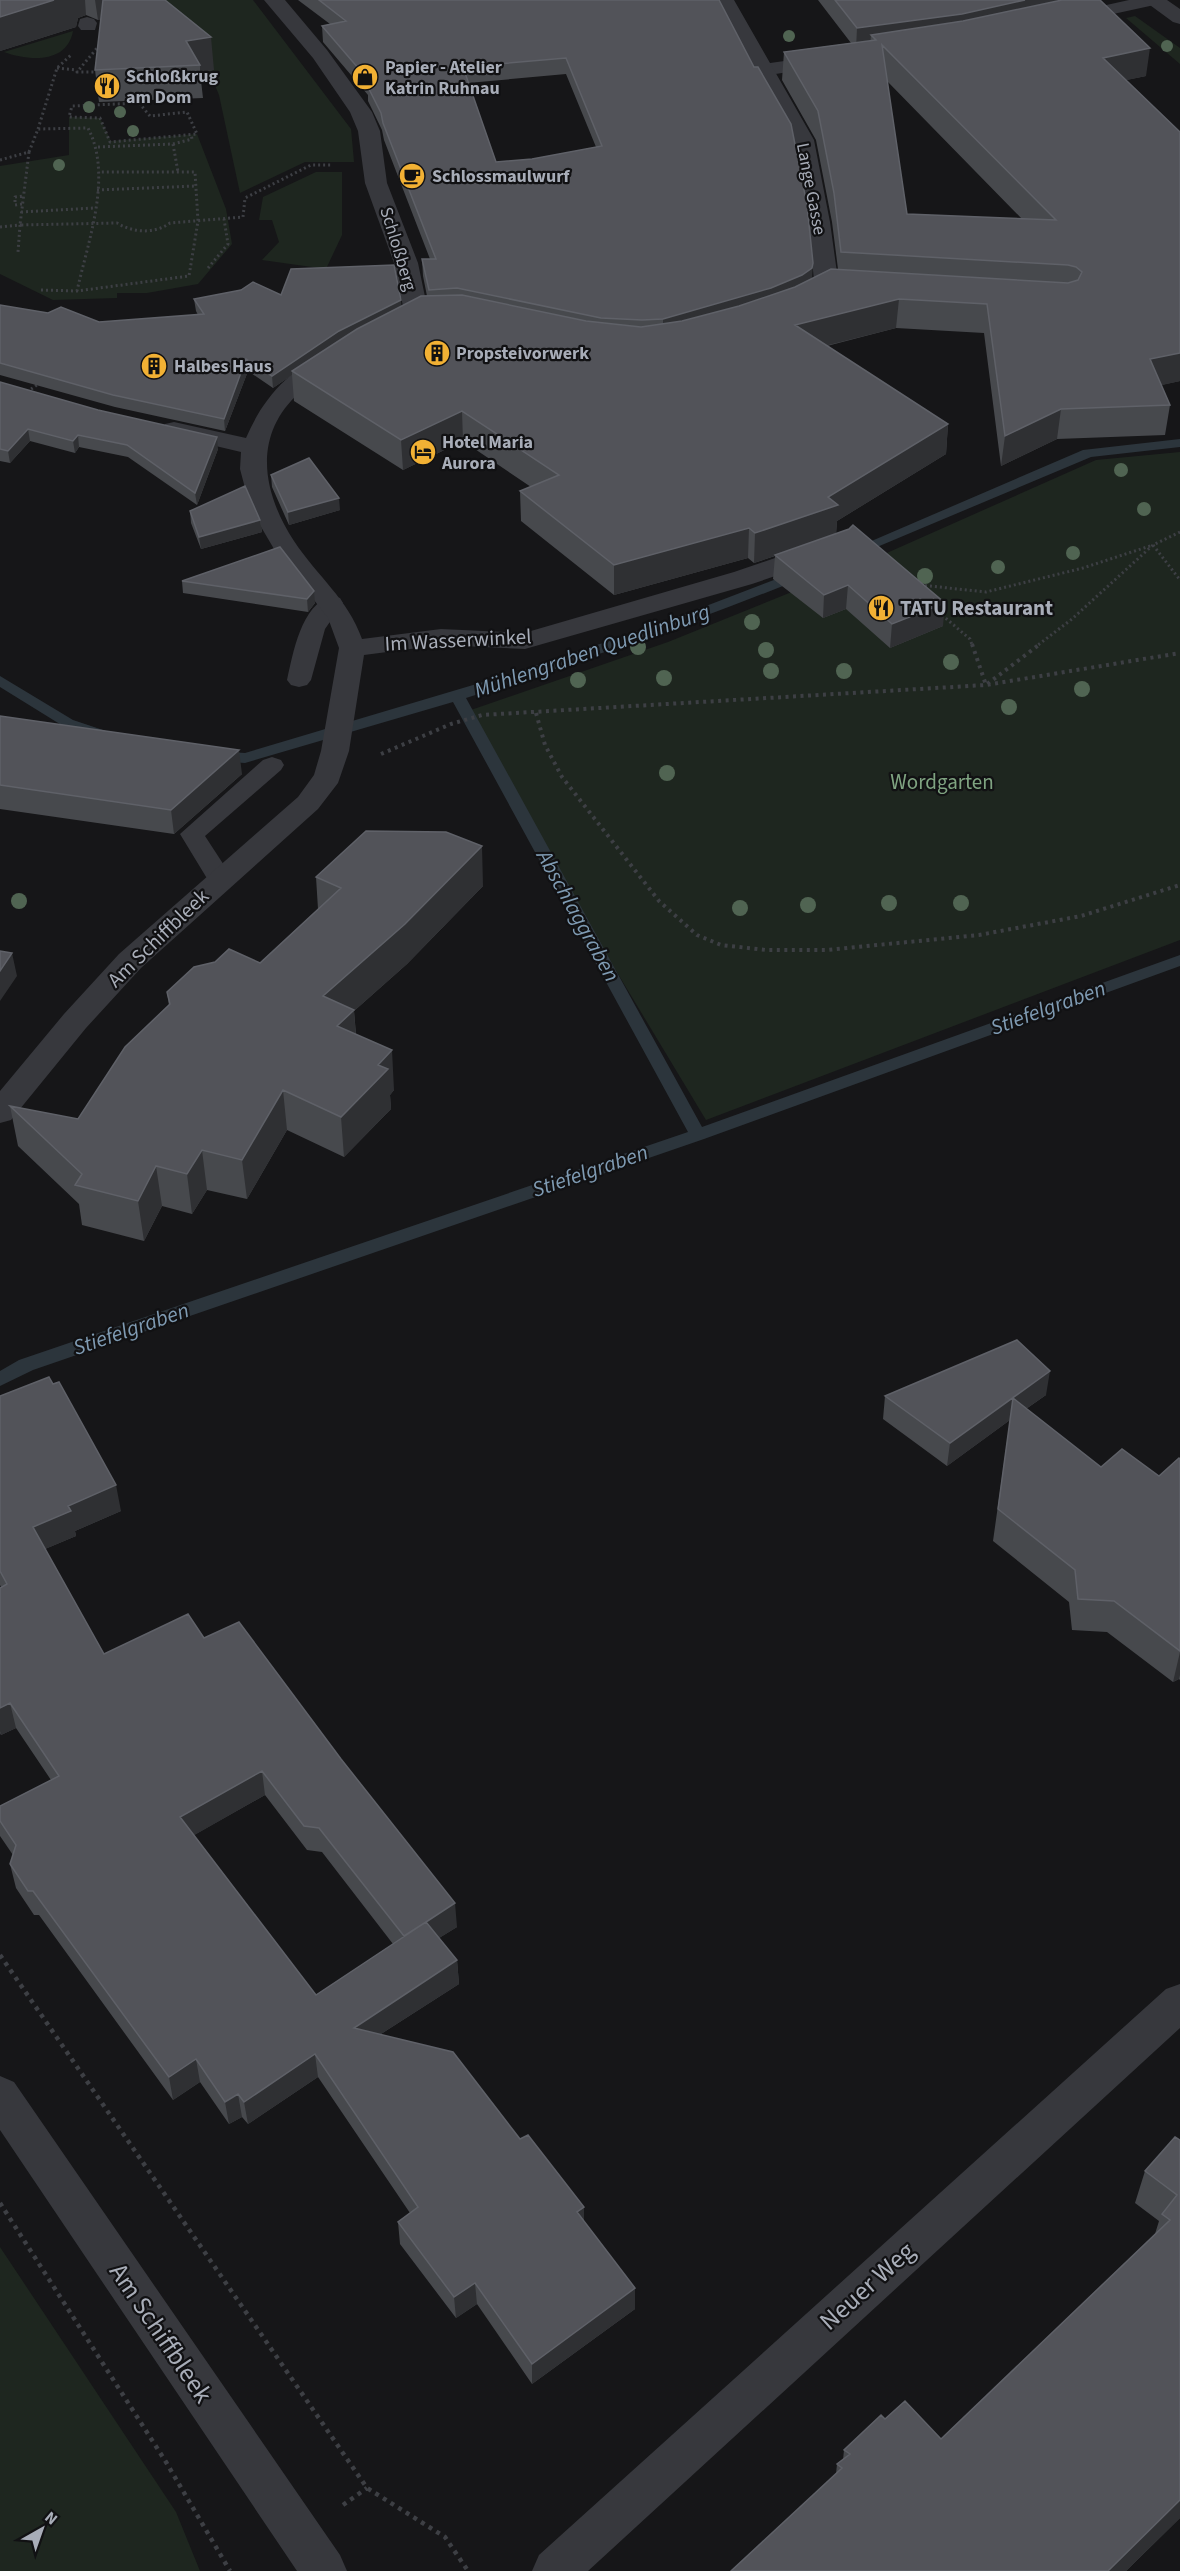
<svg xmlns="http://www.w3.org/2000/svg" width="1180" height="2571" font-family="'Source Sans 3',sans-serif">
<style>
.green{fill:#1e261f}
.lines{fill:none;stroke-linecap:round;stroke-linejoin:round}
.stream{fill:#2c353c;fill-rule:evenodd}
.path-far2{stroke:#3d3f44;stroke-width:3;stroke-dasharray:2 3;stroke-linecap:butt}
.path-far1{stroke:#3d3f44;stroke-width:4;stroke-dasharray:3 4.5;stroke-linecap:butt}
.path{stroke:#3d3f44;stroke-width:4.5;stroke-dasharray:4 5;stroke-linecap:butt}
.service{fill:#37383d;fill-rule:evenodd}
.pedestrian{fill:#37383d;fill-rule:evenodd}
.minor{fill:#37383d;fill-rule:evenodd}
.tree{fill:#506452}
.wall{fill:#47494d;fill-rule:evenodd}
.shaded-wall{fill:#2f3033}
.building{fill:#525359;stroke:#5f6168;stroke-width:1.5;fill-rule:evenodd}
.labels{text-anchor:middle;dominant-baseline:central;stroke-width:4.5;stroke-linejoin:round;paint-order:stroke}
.far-poi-label{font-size:18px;font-weight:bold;fill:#a8adb8;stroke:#111113;text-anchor:start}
.far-street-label{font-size:18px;fill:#a8adb8;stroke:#111113}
.poi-label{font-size:21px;font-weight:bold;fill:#a8adb8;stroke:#111113;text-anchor:start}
.street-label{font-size:21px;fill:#a8adb8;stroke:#111113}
.park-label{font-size:21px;fill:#7fa381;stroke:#111113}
.water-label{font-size:22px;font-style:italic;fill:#7f9bb3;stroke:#111113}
.near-street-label{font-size:26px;fill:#a8adb8;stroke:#111113}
</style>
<rect width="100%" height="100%" fill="#161618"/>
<path class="green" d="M 154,0 L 253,0 L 351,129 L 354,162 L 305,162 L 240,193 L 219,95 L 194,35 Z
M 1135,16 L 1180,48 L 1180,64 L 1126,18 Z
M 73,31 C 67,64 29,61 4,52 Z
M 69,117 L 100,118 L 111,141 L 197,134 L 226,209 L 232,244 L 198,284 L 147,293 L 117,293 L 117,298 L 53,300 L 0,274 L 0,166 L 69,155 Z
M 316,172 L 342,172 L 342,235 L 326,269 L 262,260 L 279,242 L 272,220 L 259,220 L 263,197 Z
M 1180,452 L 1180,940 L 706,1120 L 506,788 L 468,711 L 668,642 L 871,560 L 1096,460 Z
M 0,2247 L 176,2512 L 200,2571 L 0,2571 Z"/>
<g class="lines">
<path class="stream" d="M 1180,439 L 1180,447 L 1091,457 L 858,555 L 848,555 L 846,552 L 1083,450 Z
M 800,570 L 807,574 L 805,577 C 694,622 581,662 466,698 L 702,1127 L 1180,955 L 1180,966 L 704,1139 L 33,1370 L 0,1386 L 0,1371 L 19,1360 L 688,1132 L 453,702 L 245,763 L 215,761 L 207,756 L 215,751 L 245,753 L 520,671 L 659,624 Z
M 0,676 L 73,720 L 109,732 L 112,735 L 104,740 L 63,726 L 0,687 Z"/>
<path class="path-far2" d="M 103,41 L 112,61 L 122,60 L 128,72 L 77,72 Z
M 57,68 L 77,70
M 139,103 L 150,116 L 187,112 L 197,134 L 110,142 L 100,118 L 69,117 L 72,106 Z
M 38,129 L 57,68 L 71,55
M 173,144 L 178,172
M 98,147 L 173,144 L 192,139 L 191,134
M 29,152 L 38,129 L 88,128 C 113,176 88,241 77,291
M 0,160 L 29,152 L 20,225 L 117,223 C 133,233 155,234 170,223 L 243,217 L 245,198 L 311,165 L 332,165
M 97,190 L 196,186
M 22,204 L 15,205 L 15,197 L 23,196
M 21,212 L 94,208
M 0,227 L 20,225 L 18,252
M 208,268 L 228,244 L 224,219
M 41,290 L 77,291 L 189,276 L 198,221 L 195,172 L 99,172
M 27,392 L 41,382
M 1180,532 L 1153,545 L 1180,580
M 920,585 L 986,592 L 1083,568 L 1153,545 L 1072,619 L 1038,645
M 942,615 L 970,639 L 972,645"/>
<path class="path-far1" d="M 972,644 L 986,685 L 1040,644
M 536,713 L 545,745 L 562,777 L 659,901 L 697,935 L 721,945 L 766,950 L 827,950 L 979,935 L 1081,916 L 1180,885
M 381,754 L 451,724 L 482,715 L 986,685 L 1180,653"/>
<path class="path" d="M 0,1955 L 367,2488 L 445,2537 L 468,2571
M 0,2203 L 166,2462 L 230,2571
M 343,2505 L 367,2488"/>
<path class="service" d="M 1129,0 L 1162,0 L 1159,4 L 1072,23 L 1063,18 L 1066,14 Z
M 820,56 L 826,58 L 829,62 L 826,66 L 763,76 L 754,70 L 763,64 Z
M 332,596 L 340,598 L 343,603 L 325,629 L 311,680 L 307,685 L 299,687 L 291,685 L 287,680 C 293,654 301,604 332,596 Z
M 272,757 L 281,760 L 284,765 L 281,770 L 205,836 L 233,879 L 229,885 L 220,887 L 211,885 L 180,834 L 263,760 Z"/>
<path class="pedestrian" d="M 264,0 L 285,0 L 327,50 L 372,112 L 380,131 L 387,183 L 418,263 L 429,316 L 425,321 L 409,321 L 405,316 L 394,263 L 365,183 L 358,131 L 350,112 L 313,58 Z
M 87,17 L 94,19 L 97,23 L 95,30 L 81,30 L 78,26 L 80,19 Z"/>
<path class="minor" d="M 714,0 L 734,0 L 814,140 L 830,222 L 838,280 L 836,289 L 809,308 L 793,308 L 789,303 L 813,286 L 814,280 L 808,222 L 792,140 Z
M 1143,0 L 1167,0 L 1180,9 L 1180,24 L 1173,22 Z
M 330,355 L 339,357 L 342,362 L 339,367 C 326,375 311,382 300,392 C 252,435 262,492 294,541 C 317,576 348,599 362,639 L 441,629 L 524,633 L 734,572 L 807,547 L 816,545 L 825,547 L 829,553 L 825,559 L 752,584 L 525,649 L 441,645 L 364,655 L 349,751 L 338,783 L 318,809 L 141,968 L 86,1028 L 11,1120 L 0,1123 L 0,1091 L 64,1014 L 119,954 L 298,797 L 314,775 L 321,751 L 339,648 L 328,618 L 274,549 L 257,520 L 249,503 L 240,469 L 241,452 L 165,434 L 162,429 L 165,424 L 174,422 L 246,438 C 261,402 290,365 330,355 Z
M 1180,1984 L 1180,2028 L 588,2571 L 532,2571 L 539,2555 L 1166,1989 Z
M 0,2076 L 14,2082 L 340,2555 L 347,2571 L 297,2571 L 0,2130 Z"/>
</g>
<g class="tree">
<circle cx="789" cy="36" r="6"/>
<circle cx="1167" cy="46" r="6"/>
<circle cx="89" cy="107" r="6"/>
<circle cx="120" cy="112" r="6"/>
<circle cx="133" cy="131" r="6"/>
<circle cx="59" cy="165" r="6"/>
<circle cx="1121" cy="470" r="7"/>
<circle cx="1144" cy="509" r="7"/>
<circle cx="1073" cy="553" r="7"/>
<circle cx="998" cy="567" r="7"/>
<circle cx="925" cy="576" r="8"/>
<circle cx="752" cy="622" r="8"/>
<circle cx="638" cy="647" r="8"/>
<circle cx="766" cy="650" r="8"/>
<circle cx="951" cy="662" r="8"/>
<circle cx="771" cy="671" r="8"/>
<circle cx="844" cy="671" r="8"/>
<circle cx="664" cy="678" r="8"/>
<circle cx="578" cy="680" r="8"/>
<circle cx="1082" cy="689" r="8"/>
<circle cx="1009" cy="707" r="8"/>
<circle cx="667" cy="773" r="8"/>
<circle cx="19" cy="901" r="8"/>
<circle cx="889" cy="903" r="8"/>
<circle cx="961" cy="903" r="8"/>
<circle cx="808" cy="905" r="8"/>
<circle cx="740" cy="908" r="8"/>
</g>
<path class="wall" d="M 0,0 L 165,0 L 214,70 L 200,72 L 203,98 L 99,102 L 95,70 L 101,19 L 98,20 L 86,15 L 78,18 L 76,27 L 0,51 Z
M 298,0 L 719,0 L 812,279 L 838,269 L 832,222 L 816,140 L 782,80 L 784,52 L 851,43 L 818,0 L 1100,0 L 1146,76 L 1126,80 L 1180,132 L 1180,381 L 1161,385 L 1170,405 L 1165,435 L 1057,439 L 1001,466 L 984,333 L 896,328 L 827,346 L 948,424 L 946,454 L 837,521 L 836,534 L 943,626 L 890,648 L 846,609 L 823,618 L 773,579 L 775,556 L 754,563 L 748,558 L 614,595 L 521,521 L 520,491 L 531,487 L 463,441 L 403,470 L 294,401 L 292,375 L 273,388 L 248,371 L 225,431 L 115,407 L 0,375 L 0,305 L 99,322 L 198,315 L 196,311 L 194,299 L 281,295 L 402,306 L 427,296 L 423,276 L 422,259 L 430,259 L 384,140 L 382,130 L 368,101 L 368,95 L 323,42 L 322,26 L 330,24 ZM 566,74 L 596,147 L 532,159 L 496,162 L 468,83 ZM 887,81 L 1022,219 L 907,214 Z
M 0,382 L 218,449 L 197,505 L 128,457 L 79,447 L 75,453 L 30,441 L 10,463 L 0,461 Z
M 271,475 L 340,510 L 289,525 L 272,487 Z
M 190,511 L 260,520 L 262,532 L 201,549 L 191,523 Z
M 280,547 L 315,603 L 308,612 L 183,593 L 182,581 Z
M 0,716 L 242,774 L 174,834 L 0,809 Z
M 316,877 L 483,886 L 407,964 L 354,1011 L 356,1034 L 394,1090 L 390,1095 L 391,1109 L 344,1157 L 287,1130 L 247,1199 L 207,1190 L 192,1214 L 162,1206 L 144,1241 L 82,1225 L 79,1204 L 18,1146 L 10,1106 L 78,1119 L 169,1006 L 167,992 L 260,963 L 318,909 Z
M 1046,1395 L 1026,1409 L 1101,1467 L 1159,1476 L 1180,1459 L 1180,1680 L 1179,1679 L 1173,1682 L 1107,1632 L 1072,1630 L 1069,1602 L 993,1541 L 1010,1420 L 947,1466 L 883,1419 L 885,1396 Z
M 0,1396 L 121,1511 L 75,1531 L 76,1536 L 45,1549 L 104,1654 L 204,1638 L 457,1927 L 439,1938 L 457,1960 L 459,1984 L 381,2034 L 520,2139 L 584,2207 L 584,2222 L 635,2288 L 635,2309 L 532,2384 L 477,2304 L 456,2318 L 400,2244 L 398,2222 L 410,2213 L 318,2077 L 248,2124 L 242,2117 L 229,2124 L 200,2082 L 173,2100 L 39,1915 L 34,1915 L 16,1888 L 10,1864 L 13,1855 L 0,1836 L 0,1806 L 51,1780 L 16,1728 L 1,1735 L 0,1733 L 0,1588 L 1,1587 L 0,1585 ZM 265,1795 L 307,1850 L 322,1852 L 393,1944 L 316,1995 L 194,1835 Z
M 1180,2140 L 1180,2518 L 1126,2571 L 731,2571 L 836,2474 L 837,2464 L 843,2460 L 844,2450 L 885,2419 L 941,2439 L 1155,2234 L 1159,2221 L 1135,2203 L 1145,2171 Z"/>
<path class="shaded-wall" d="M 54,0 L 85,0 L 86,15 L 78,18 L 76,27 L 0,51 L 0,17 Z
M 95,0 L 107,0 L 109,16 L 98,20 Z
M 1025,0 L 1095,0 L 876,40 L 871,35 L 870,47 L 856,49 L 857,28 Z
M 211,37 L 214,70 L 200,72 L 200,65 L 186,41 Z
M 1150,48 L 1146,76 L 1099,86 L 1103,58 Z
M 813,263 L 812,280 L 770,305 L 663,336 L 663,319 Z
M 899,299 L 896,328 L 793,354 L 795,325 Z
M 401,300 L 402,312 L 292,371 L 292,375 L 273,388 L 272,376 L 339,331 Z
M 1180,353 L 1180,381 L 1145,389 L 1150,359 Z
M 246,359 L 248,371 L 225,431 L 224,419 Z
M 1061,409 L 1057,439 L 1001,466 L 1005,436 Z
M 462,411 L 463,441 L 403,470 L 401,440 Z
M 948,424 L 946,454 L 837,521 L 836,535 L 754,563 L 755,533 L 828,497 Z
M 28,429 L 30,441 L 10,463 L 8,451 Z
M 78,435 L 79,447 L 75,453 L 73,441 Z
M 217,437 L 218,449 L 197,505 L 195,493 Z
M 339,498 L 340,510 L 289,525 L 288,512 Z
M 260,520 L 262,532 L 201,549 L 199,537 Z
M 749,528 L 748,558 L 614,595 L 614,565 Z
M 848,585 L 846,609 L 823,618 L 824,595 Z
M 314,591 L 315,603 L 308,612 L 307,599 Z
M 945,603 L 943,626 L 890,648 L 892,624 Z
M 239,750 L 242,774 L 174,834 L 171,810 Z
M 482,846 L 483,886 L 407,964 L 354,1011 L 357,1050 L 341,1066 L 323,996 Z
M 12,953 L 17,976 L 0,1001 L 0,971 Z
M 392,1050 L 394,1090 L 390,1095 L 391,1109 L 344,1157 L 341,1117 L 378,1065 Z
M 283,1090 L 287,1130 L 247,1199 L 242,1160 Z
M 202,1150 L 207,1190 L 192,1214 L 187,1174 Z
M 156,1166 L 162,1206 L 144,1241 L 138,1201 Z
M 1050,1371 L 1046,1395 L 1010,1420 L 1013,1398 L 1010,1420 L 947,1466 L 950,1443 Z
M 116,1485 L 121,1511 L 75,1531 L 76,1536 L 38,1552 L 33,1527 L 68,1506 Z
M 1180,1652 L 1180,1675 L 1179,1679 L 1173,1682 Z
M 10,1703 L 16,1728 L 1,1735 L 0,1731 L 0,1708 Z
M 262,1771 L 265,1795 L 184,1841 L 180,1817 Z
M 455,1903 L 457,1927 L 428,1945 L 426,1922 Z
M 457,1960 L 459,1984 L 356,2050 L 354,2028 Z
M 315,2054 L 318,2077 L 248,2124 L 244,2102 Z
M 196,2059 L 200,2082 L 173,2100 L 169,2077 Z
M 238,2094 L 242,2117 L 229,2124 L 225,2102 Z
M 584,2207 L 584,2229 L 577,2212 Z
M 475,2283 L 477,2304 L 456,2318 L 454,2297 Z
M 635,2288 L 635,2309 L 532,2384 L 532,2364 Z
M 1180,2500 L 1180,2518 L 1126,2571 L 1108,2571 Z"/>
<path class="building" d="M 0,0 L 54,0 L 0,17 Z
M 103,0 L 165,0 L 211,37 L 186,41 L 200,65 L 95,70 Z
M 319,0 L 719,0 L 754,67 L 758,67 L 791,124 L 807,205 L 813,263 L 812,268 L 802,275 L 771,288 L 663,319 L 642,320 L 601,318 L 457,288 L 429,290 L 422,259 L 436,259 L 383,123 L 381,113 L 367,85 L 371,83 L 322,26 L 346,21 ZM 566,58 L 602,146 L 532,159 L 496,162 L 463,67 Z
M 835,0 L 1025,0 L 962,14 L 857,28 Z
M 1062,0 L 1100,0 L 1150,48 L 1103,58 L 1180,132 L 1180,353 L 1150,359 L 1170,405 L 1061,409 L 1005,436 L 987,304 L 899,299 L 795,325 L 948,424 L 828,497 L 838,505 L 755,533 L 749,528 L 614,565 L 520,491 L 559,475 L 462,411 L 401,440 L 292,371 L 357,329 L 421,296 L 462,295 L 586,321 L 641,327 L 682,321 L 739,306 L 795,287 L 831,269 L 1068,283 L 1078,280 L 1082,272 L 1076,267 L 1068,265 L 841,252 L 834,193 L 818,111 L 784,52 L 876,40 L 871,35 L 963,21 ZM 882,45 L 1056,220 L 907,214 Z
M 394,265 L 401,300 L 339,331 L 272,376 L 246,359 L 224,419 L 113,395 L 0,363 L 0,305 L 48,313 L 61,307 L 99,322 L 204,314 L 194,299 L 241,290 L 253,282 L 281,295 L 291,269 Z
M 0,382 L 98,410 L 217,437 L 195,493 L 127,445 L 78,435 L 73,441 L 28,429 L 8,451 L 0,449 Z
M 309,458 L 339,498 L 288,512 L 271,475 Z
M 245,486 L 260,520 L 199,537 L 190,511 Z
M 853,525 L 945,603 L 892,624 L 848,585 L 824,595 L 775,555 L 849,529 Z
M 280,547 L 314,591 L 307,599 L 182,581 Z
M 0,716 L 239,750 L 171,810 L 0,785 Z
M 366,831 L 446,832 L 482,846 L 405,924 L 323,996 L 354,1010 L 337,1026 L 392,1050 L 378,1065 L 388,1069 L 341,1117 L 283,1090 L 242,1160 L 202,1150 L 187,1174 L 156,1166 L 138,1201 L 75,1185 L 82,1174 L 10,1106 L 78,1119 L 125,1047 L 170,1004 L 167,992 L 194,967 L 215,962 L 229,949 L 260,963 L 341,888 L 316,877 Z
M 0,951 L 12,953 L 0,971 Z
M 1017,1340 L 1050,1371 L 950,1443 L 885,1396 Z
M 49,1377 L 53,1384 L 59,1382 L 116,1485 L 68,1506 L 71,1511 L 33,1527 L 104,1654 L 188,1614 L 204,1638 L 239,1622 L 341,1759 L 455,1903 L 426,1922 L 457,1960 L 354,2028 L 453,2052 L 520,2139 L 528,2135 L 584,2207 L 577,2212 L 635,2288 L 532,2364 L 475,2283 L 454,2297 L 398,2222 L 418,2207 L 315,2054 L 244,2102 L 238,2094 L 225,2102 L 196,2059 L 169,2077 L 33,1891 L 28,1891 L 10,1864 L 16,1845 L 0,1821 L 0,1806 L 59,1776 L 10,1703 L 0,1708 L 0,1588 L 7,1584 L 0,1571 L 0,1396 ZM 262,1771 L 304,1826 L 319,1828 L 404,1936 L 426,1922 L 316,1995 L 180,1817 Z
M 1013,1398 L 1101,1467 L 1122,1449 L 1159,1476 L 1179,1458 L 1180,1459 L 1180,1651 L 1114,1601 L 1078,1599 L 1075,1570 L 998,1509 Z
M 1175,2137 L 1180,2140 L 1180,2500 L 1108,2571 L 731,2571 L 842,2468 L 837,2464 L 850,2454 L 844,2450 L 881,2415 L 885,2419 L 905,2401 L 941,2439 L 1170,2220 L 1162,2214 L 1177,2195 L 1145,2171 Z"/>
<defs>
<symbol id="shop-disc" viewBox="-11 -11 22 22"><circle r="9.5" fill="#f2b134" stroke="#111113"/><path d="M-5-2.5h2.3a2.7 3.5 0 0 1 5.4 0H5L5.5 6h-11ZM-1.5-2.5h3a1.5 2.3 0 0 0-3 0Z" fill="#111"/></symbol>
<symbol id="restaurant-disc" viewBox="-11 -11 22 22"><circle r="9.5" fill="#f2b134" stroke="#111113"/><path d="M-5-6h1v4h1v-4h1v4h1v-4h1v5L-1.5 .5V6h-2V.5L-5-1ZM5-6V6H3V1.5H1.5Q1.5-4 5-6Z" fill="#111"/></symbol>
<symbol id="cafe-disc" viewBox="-11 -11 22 22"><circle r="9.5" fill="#f2b134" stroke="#111113"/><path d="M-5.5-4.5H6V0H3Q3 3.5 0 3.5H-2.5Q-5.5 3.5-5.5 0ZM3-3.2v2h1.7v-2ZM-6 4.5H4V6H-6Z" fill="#111"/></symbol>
<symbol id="building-disc" viewBox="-11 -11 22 22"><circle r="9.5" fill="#f2b134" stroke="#111113"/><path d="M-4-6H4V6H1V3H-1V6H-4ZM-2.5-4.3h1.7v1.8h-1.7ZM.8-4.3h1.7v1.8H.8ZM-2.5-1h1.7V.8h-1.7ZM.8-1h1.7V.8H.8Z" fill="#111"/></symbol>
<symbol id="hotel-disc" viewBox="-11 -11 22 22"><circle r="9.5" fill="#f2b134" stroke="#111113"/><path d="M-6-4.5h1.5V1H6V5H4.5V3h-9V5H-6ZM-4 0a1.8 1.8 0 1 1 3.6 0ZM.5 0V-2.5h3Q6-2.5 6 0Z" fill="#111"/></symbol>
</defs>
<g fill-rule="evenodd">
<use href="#shop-disc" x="350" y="62" width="30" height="30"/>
<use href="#restaurant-disc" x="92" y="71" width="30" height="30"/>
<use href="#cafe-disc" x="397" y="161" width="30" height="30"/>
<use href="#building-disc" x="422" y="338" width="30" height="30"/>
<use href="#building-disc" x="139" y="351" width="30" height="30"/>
<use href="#hotel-disc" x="408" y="437" width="30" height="30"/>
<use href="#restaurant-disc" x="866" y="593" width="30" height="30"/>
</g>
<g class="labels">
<g class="far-poi-label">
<text x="385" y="67">Papier - Atelier<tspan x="385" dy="21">Katrin Ruhnau</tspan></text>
<text x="126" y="76">Schloßkrug<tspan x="126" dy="21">am Dom</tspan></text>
<text x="432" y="176">Schlossmaulwurf</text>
<text x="456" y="353">Propsteivorwerk</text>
<text x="174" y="366">Halbes Haus</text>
<text x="442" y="442">Hotel Maria<tspan x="442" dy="21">Aurora</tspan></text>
</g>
<g class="far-street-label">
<text transform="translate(811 189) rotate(79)">Lange Gasse</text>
<text transform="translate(398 249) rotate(73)">Schloßberg</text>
</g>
<g class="poi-label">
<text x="900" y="608">TATU Restaurant</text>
</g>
<g class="street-label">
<text transform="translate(458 640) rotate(-3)">Im Wasserwinkel</text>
<text transform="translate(158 938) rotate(-44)">Am Schiffbleek</text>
</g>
<g class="park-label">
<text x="942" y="782">Wordgarten</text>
</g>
<g class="water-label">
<text transform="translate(592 651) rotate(-19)">Mühlengraben Quedlinburg</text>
<text transform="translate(578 916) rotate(61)">Abschlaggraben</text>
<text transform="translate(1048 1008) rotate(-20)">Stiefelgraben</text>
<text transform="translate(590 1171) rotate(-19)">Stiefelgraben</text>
<text transform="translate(131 1329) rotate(-19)">Stiefelgraben</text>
</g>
<g class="near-street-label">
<text transform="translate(867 2286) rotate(-42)">Neuer Weg</text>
<text transform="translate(161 2333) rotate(56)">Am Schiffbleek</text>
</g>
</g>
<g transform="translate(42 2529) rotate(40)" stroke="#111113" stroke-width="4.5" paint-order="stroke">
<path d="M0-4.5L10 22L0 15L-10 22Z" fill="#a8adb8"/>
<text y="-9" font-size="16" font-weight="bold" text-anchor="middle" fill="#a8adb8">N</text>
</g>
</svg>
